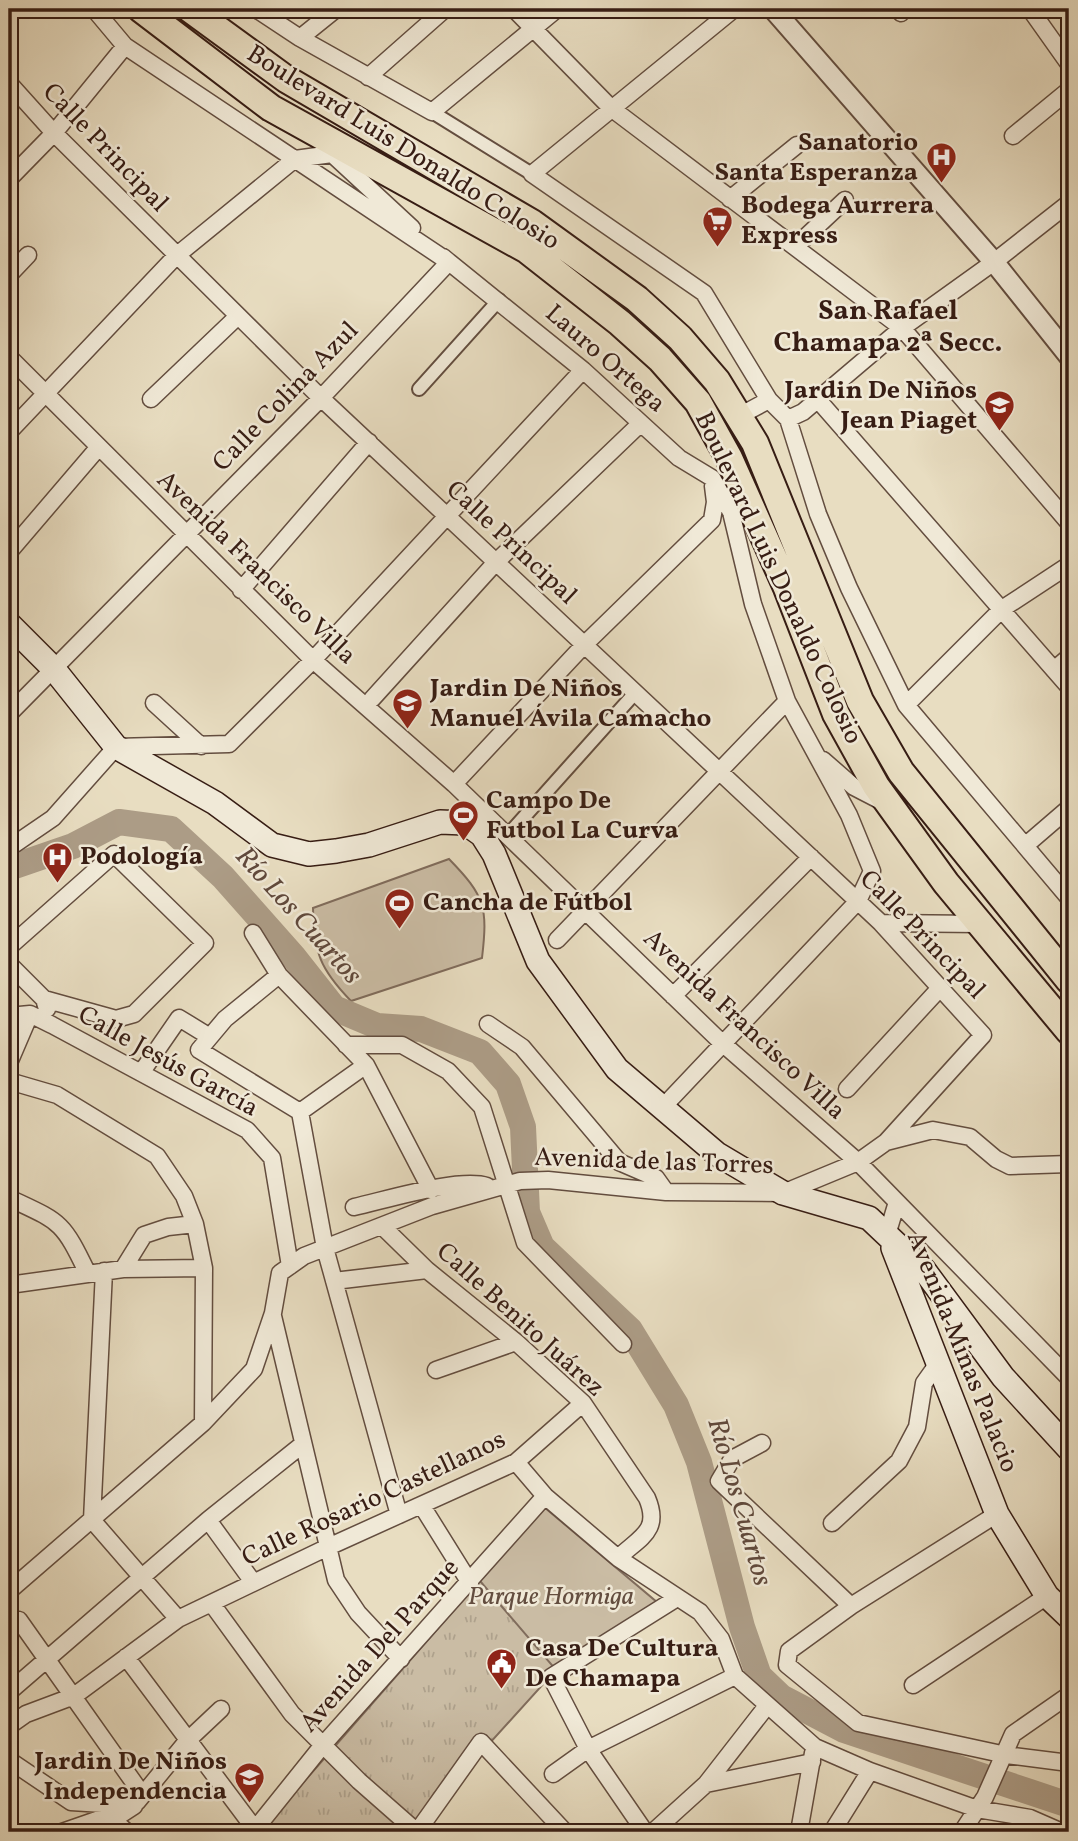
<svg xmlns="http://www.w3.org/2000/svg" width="1078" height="1841" font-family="Vollkorn,serif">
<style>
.grass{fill:url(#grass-tufts);stroke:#806c5c;stroke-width:2}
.pitch{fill:#cabca4;stroke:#806c5c;stroke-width:2}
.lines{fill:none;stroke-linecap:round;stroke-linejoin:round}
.river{stroke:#ac9c86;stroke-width:26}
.pedestrian-casing{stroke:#634d3f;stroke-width:16}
.minor-casing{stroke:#634d3f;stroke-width:19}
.tertiary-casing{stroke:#634d3f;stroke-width:23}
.secondary-casing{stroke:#371d14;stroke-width:26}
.trunk-casing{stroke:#371d14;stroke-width:30}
.pedestrian{stroke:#f0e9d7;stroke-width:12}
.minor{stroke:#f0e9d7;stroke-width:16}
.tertiary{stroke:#f0e9d7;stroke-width:19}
.secondary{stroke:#f0e9d7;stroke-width:23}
.trunk{stroke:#e8ddc1;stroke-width:26}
.labels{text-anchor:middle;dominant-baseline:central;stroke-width:5;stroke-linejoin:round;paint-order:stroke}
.poi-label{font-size:26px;font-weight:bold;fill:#371d14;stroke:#f0e9d7;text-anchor:start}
.street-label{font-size:26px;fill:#371d14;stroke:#f0e9d7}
.park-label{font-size:26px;font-style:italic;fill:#634d3f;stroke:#f0e9d7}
.neighbourhood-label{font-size:28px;font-weight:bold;fill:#371d14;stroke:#f0e9d7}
.water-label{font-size:28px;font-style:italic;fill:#60493c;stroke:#f0e9d7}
</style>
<defs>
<pattern id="grass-tufts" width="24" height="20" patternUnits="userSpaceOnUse" patternTransform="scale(1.75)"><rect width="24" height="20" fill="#cabca4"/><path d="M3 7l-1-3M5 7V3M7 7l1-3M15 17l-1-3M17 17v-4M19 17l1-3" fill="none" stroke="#aea18c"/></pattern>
</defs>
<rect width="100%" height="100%" fill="#e8ddc1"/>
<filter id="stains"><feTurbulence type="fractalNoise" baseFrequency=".00286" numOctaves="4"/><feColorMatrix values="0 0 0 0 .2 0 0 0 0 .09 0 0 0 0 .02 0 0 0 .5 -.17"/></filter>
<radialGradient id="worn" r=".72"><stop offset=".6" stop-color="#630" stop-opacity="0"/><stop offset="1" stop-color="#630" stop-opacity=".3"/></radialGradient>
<path class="grass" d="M 544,1507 L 556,1670 L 409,1832 L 260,1832 Z"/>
<path class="pitch" d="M 449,859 C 485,896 488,907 482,958 L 351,1001 C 320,969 314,953 313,908 Z
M 544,1507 L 658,1603 L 556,1670 L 480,1581 Z"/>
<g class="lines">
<path class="river" d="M 9,868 L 73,846 L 119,822 L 171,829 L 223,877 L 293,956 L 334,1008 L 377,1026 L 421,1029 L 480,1052 L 508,1084 L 523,1127 L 527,1212 L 542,1247 L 630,1330 L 676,1405 L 699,1462 L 742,1627 L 759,1676 L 781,1697 L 844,1730 L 1069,1805"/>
<defs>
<path id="pedestrian" d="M 432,112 L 532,174
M 419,389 L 499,300
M 507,836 L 635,693"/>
<path id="minor" d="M 94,9 L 125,46 L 449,262 L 583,370 L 679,458 L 712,478 L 731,512 L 753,604 L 787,701 L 849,815 L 872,871 L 858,901 L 663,1107
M 256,9 L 300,38 L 432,112 L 557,9
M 514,9 L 611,108 L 902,328 L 1069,523
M 734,9 L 532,174 L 704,293 L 769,400
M 898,9 L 901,13
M 1030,9 L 1069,64
M 300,38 L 336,9
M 368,77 L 445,9
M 9,83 L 54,133 L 321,398 L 881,923 L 983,1035 L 886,1142 L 858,1162 L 783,1193 L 666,1192 L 548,1180 L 520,1181 L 432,1206 L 304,1256 L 280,1273 L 273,1313 L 254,1369 L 203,1423 L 9,1591
M 1013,136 L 1069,90
M 9,179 L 54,133 L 125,46
M 730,199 L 797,145
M 795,247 L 845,200
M 9,275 L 28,255
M 9,357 L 313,660 L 454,784 L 721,1042 L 858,1162 L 1069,1378
M 151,399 L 238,316
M 819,401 L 1069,687
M 741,415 L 769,400 L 788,419 L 803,412 L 902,328 L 994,262 L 1069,203
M 788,419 L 818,514 L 849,588 L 906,705 L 1069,898
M 9,432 L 176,256 L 295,159 L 332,154 L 412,228
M 9,552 L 98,448
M 241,590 L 369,442
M 1054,670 L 1069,657
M 372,699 L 496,562 L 641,423
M 154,703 L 201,746
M 906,705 L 1002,609 L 1069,565
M 9,714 L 321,398 L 449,262 L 443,257
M 823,760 L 854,787 L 881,801
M 454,784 L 584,645 L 712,520 L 715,502 L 713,486
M 15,844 L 53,818 L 116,747 L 229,744 L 313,660 L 583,370
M 1026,845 L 1069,808
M 881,923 L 980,924
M 253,933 L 279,975 L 366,1065 L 431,1190
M 557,940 L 787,701
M 9,947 L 114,854 L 205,943 L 134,1014 L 116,1019 L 44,999
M 9,964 L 44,999 L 47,1009
M 279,975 L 225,1019 L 199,1050 L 300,1112 L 325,1248 L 399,1515
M 673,996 L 811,857
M 9,1016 L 30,1014 L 52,1025 L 247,1130 L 272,1158 L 290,1266
M 488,1024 L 522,1047 L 619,1162 L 656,1178 L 666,1192
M 346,1045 L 402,1045 L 448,1071 L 482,1107 L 525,1243 L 623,1344
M 9,1063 L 30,1014
M 141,1073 L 179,1018 L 210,1037
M 9,1081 L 57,1095 L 157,1156 L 184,1196 L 195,1224 L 204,1268 L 203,1423
M 847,1089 L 940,988
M 300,1112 L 366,1065
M 886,1142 L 933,1130 L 970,1137 L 996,1159 L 1010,1166 L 1069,1164
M 9,1198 C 60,1222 62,1220 87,1272
M 354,1207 C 386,1200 459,1177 487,1186
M 382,1226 L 427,1270 L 516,1342 L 583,1403 L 647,1498 C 661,1531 640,1537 618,1558
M 887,1235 L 897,1202
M 123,1269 L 144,1235 L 168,1227 L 195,1224
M 104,1271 L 92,1520 L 178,1619
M 334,1281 L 427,1270
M 9,1285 L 123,1269 L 204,1268
M 273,1316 L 336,1580 L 358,1613 L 401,1659
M 436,1370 L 516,1342
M 762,1443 L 732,1459 L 719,1481 L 851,1606
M 516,1462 L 545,1496 L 618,1558 L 700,1612 L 721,1639 L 735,1676 L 815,1747 L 870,1771 L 977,1809 L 1030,1818 L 1062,1832
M 422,1506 L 470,1583
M 997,1514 L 851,1606 L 789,1651 L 787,1665 L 858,1723 L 1006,1755 L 1069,1763
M 208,1520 L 253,1582
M 832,1523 L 899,1461 L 917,1427 L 924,1383 L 939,1362
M 212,1604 L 292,1714 L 359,1781 L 417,1832
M 19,1620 L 142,1794
M 126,1657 L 257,1832
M 913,1685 L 1047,1596
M 9,1692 L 208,1520 L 303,1444
M 9,1726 L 26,1714 L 74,1696 L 178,1619 L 326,1548 L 516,1462 L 583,1403
M 9,1760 L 71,1802 L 134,1806 L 97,1830
M 553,1774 L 588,1749 L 735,1676
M 706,1784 L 812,1762
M 137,1802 L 187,1741 L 221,1709
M 120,1826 L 127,1832
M 62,1832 L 108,1816
M 253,1832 L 322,1746 L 545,1496
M 417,1832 L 481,1742 L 565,1832
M 645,1832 L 588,1749 L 551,1677 L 677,1598
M 653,1832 L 706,1784 L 766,1707
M 799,1832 L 813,1753
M 832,1832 L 870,1771
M 962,1832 L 985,1797 L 1013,1734 L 1069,1695"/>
<path id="tertiary" d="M 773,9 L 994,262 L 1069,356"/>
<path id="secondary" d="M 9,624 L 53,668 L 116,747 L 215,803 L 272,845 L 309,854 L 336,851 L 369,845 L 440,822 L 465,823 L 482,835 L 494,854 L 538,961 L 617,1069 L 717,1154 L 783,1193 L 869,1218 L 924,1270 L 1003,1377 L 1069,1449
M 893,1248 L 997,1514 L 1047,1596 L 1069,1617"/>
<path id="trunk" d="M 141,9 L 271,108 L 527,250 L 620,323 L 660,359 L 698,402 L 729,458 L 787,588 L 836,714 L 876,786 L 946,883 L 1069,1031
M 190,9 L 286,79 L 532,223 L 637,299 L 680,338 L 717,381 L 755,443 L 860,701 L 901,772 L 1069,980"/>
</defs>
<use href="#pedestrian" class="pedestrian-casing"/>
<use href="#minor" class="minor-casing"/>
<use href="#tertiary" class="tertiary-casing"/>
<use href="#secondary" class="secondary-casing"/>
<use href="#trunk" class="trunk-casing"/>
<use href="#pedestrian" class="pedestrian"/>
<use href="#minor" class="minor"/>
<use href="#tertiary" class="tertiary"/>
<use href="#secondary" class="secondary"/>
<use href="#trunk" class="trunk"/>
</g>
<defs>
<symbol id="hospital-pin" viewBox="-11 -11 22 30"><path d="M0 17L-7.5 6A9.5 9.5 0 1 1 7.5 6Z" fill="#8f2418" stroke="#f0e9d7"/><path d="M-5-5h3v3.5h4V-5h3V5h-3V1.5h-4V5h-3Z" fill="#fff"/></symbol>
<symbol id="supermarket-pin" viewBox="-11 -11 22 30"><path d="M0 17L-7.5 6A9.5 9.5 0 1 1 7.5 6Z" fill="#8f2418" stroke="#f0e9d7"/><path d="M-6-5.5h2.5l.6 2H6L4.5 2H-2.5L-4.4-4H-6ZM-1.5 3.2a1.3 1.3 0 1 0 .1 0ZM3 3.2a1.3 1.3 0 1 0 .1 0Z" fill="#fff"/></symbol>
<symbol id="school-pin" viewBox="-11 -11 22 30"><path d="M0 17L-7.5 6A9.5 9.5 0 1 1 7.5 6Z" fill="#8f2418" stroke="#f0e9d7"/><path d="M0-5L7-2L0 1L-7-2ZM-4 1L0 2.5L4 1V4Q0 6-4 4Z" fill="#fff"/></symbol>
<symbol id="stadium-pin" viewBox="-11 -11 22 30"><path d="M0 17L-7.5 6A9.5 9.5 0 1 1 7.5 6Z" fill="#8f2418" stroke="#f0e9d7"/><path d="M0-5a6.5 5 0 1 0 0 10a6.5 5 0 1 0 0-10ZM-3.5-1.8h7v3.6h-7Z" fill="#fff"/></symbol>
<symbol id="civic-pin" viewBox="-11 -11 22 30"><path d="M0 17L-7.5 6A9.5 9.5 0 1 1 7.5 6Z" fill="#8f2418" stroke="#f0e9d7"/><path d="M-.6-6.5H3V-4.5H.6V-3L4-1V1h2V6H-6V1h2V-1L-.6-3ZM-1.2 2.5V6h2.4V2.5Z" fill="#fff"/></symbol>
</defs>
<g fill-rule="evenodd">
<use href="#hospital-pin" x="924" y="140" width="35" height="47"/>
<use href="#supermarket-pin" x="700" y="204" width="35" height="47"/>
<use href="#school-pin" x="982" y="388" width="35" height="47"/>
<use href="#school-pin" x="390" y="686" width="35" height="47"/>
<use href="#stadium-pin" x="446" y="798" width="35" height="47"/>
<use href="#hospital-pin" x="40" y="840" width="35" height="47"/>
<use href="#stadium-pin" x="382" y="886" width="35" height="47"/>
<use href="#civic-pin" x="484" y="1646" width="35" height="47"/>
<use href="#school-pin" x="232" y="1760" width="35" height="47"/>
</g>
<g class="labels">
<g class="poi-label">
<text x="918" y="143" text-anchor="end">Sanatorio<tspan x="918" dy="30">Santa Esperanza</tspan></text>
<text x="741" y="206">Bodega Aurrera<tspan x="741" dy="30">Express</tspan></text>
<text x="977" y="391" text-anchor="end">Jardin De Niños<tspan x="977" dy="30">Jean Piaget</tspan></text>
<text x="430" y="689">Jardin De Niños<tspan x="430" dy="30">Manuel Ávila Camacho</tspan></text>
<text x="486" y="801">Campo De<tspan x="486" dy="30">Futbol La Curva</tspan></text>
<text x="80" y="857">Podología</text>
<text x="423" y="903">Cancha de Fútbol</text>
<text x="525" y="1649">Casa De Cultura<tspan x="525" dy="30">De Chamapa</tspan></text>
<text x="227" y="1762" text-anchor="end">Jardin De Niños<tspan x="227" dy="30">Independencia</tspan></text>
</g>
<g class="street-label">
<text transform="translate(105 148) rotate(46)">Calle Principal</text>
<text transform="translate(403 148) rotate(32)">Boulevard Luis Donaldo Colosio</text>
<text transform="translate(605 359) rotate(41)">Lauro Ortega</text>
<text transform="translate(286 397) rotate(-46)">Calle Colina Azul</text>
<text transform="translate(511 543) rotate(43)">Calle Principal</text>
<text transform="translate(256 568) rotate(44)">Avenida Francisco Villa</text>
<text transform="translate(778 578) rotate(65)">Boulevard Luis Donaldo Colosio</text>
<text transform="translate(922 935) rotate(46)">Calle Principal</text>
<text transform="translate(744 1025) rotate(43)">Avenida Francisco Villa</text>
<text transform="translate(168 1062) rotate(29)">Calle Jesús García</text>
<text transform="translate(654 1162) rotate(2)">Avenida de las Torres</text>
<text transform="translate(520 1320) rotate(42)">Calle Benito Juárez</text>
<text transform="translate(962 1352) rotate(68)">Avenida Minas Palacio</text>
<text transform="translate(374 1499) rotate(-25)">Calle Rosario Castellanos</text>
<text transform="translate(380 1646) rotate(-48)">Avenida Del Parque</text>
</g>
<g class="park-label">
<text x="551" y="1597">Parque Hormiga</text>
</g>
<g class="neighbourhood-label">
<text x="888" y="311">San Rafael<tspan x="888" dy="32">Chamapa 2ª Secc.</tspan></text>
</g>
<g class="water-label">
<text transform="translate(298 916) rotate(48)">Río Los Cuartos</text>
<text transform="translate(739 1502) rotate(74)">Río Los Cuartos</text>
</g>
</g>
<rect width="1078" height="1841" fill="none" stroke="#e8ddc1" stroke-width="35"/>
<rect x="10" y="10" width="1057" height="1820" fill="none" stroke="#371d14" stroke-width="3.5"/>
<rect x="18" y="18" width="1043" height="1806" fill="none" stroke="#371d14" stroke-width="2"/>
<rect width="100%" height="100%" filter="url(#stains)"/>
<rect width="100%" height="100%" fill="url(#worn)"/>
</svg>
